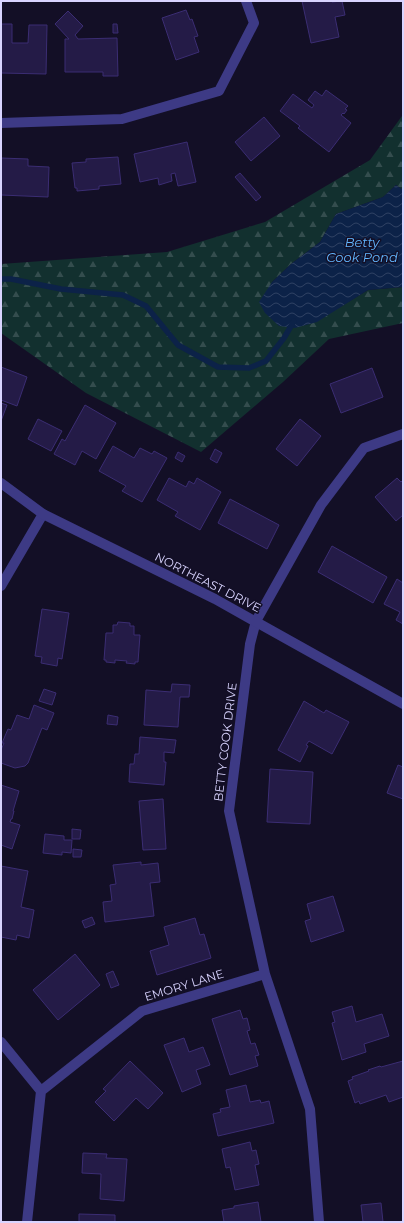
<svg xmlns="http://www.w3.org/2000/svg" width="404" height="1223" font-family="Montserrat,sans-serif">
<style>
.forest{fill:url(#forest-firs)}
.water{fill:url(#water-waves)}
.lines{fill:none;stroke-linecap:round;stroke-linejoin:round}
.stream{stroke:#0c2248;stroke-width:5.5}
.building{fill:#241b47;stroke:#3b2d73}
.minor{stroke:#3d3a85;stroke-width:10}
.tertiary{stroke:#3d3a85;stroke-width:10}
.labels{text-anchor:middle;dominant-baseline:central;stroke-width:3;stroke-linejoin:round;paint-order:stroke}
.street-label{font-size:12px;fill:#d9d4ff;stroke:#130f26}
.water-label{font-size:13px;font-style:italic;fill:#62b6ff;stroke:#130f26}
</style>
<defs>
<pattern id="forest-firs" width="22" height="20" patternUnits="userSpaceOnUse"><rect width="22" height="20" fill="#12302f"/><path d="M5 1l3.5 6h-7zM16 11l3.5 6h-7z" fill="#344d4e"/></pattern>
<pattern id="water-waves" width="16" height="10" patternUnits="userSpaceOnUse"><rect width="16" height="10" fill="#0c2248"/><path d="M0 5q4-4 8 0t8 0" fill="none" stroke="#2f4163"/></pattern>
</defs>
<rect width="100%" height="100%" fill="#130f26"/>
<path class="forest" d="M 402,116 L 403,190 L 396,185 L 383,197 L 336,214 L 320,242 L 291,264 L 272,282 L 317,321 L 368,290 L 403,287 L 403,323 L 329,339 L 283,382 L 201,452 L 86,393 L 1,333 L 1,264 L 167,252 L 265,222 L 370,160 Z"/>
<path class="water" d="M 396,185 L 403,190 L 403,287 L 368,290 L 317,322 L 295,328 L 279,326 L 265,313 L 259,302 L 272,282 L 291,264 L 320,242 L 336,214 L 383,197 Z"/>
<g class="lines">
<path class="stream" d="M 1,279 L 11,279 L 61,289 L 123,295 L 146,306 L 178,345 L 218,367 L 249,368 L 266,361 L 284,338 L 294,321"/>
</g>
<path class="building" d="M 302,1 L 332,1 L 332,2 L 342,1 L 345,15 L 335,17 L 339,37 L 311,43 Z
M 186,10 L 190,20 L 192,19 L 198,36 L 194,37 L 199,52 L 176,60 L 162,18 Z
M 68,11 L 83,26 L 75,35 L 78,39 L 117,38 L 118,76 L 103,76 L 103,72 L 65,72 L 65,39 L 69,39 L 55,24 Z
M 1,24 L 12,24 L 12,43 L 28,43 L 29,25 L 47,25 L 46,74 L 1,73 Z
M 113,24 L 117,24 L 118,33 L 113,33 Z
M 326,90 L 348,106 L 345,109 L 347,110 L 344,114 L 343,113 L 341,115 L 351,123 L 329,152 L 298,128 L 300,126 L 280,111 L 293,94 L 312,108 L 314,105 L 308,100 L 315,91 L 322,96 Z
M 264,117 L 280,136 L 251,161 L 235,142 Z
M 187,142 L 196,182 L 178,186 L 175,173 L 171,174 L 172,181 L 159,185 L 158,178 L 140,182 L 134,154 Z
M 118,157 L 121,184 L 99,186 L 99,189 L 77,191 L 77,188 L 75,188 L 72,163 L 86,162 L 86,159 Z
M 1,158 L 28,159 L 28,166 L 49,167 L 48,197 L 1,195 Z
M 240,173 L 261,197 L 256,201 L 235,177 Z
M 1,367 L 27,377 L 17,406 L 1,400 Z
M 372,368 L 383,397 L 341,413 L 330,384 Z
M 1,403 L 7,405 L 1,421 Z
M 85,405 L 116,423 L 96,459 L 82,451 L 75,465 L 54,454 L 62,439 L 65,441 Z
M 38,419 L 62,431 L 51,451 L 28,439 Z
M 300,419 L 321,436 L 297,466 L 276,449 Z
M 113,446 L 134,458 L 140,448 L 152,454 L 154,451 L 167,458 L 142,502 L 122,491 L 126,486 L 99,471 Z
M 215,449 L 222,453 L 217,463 L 210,459 Z
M 178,452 L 185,456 L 182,462 L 175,458 Z
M 169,478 L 186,487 L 189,481 L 194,484 L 197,478 L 221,492 L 200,530 L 175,516 L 178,512 L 157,500 Z
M 397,478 L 401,482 L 403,480 L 403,515 L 396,521 L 375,497 Z
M 230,499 L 279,525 L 267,549 L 218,523 Z
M 332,546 L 387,577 L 373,603 L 318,572 Z
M 397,579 L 403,583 L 403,624 L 396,620 L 400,612 L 384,604 Z
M 42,609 L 69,613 L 62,659 L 58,658 L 57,666 L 41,663 L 42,657 L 35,656 Z
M 118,622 L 130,623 L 130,626 L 134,626 L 134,635 L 140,635 L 138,662 L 135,662 L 135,664 L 126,663 L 127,661 L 115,660 L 115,663 L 106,662 L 106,660 L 104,660 L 106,633 L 113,633 L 113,625 L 117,625 Z
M 172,684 L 190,685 L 189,697 L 180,697 L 178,727 L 144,725 L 146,690 L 171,692 Z
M 44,689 L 56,693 L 52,705 L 39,701 Z
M 304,701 L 324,713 L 326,710 L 349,722 L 332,754 L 309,741 L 306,745 L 308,746 L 300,762 L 278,750 Z
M 34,705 L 54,713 L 47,730 L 42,728 L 28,763 L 25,766 L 15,768 L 1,763 L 1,750 L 4,743 L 2,743 L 8,729 L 11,730 L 17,715 L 29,719 Z
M 108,715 L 118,717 L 117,725 L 107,724 Z
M 140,737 L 176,740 L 174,753 L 164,752 L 164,762 L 166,762 L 164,785 L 129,782 L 130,764 L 134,764 L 135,754 L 139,754 Z
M 398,765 L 403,767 L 403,799 L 387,793 Z
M 270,769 L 313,772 L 310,824 L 267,822 Z
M 1,785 L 19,791 L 13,811 L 14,811 L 12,819 L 11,819 L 10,822 L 20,825 L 12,849 L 1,845 Z
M 163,799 L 166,849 L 143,850 L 139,801 Z
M 72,829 L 81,830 L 80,839 L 72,839 Z
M 45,834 L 64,836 L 64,840 L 72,840 L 71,853 L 62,852 L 62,855 L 43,853 Z
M 73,849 L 82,850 L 81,857 L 73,857 Z
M 141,862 L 141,865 L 158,863 L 160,882 L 150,883 L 154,916 L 105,922 L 103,902 L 112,901 L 110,885 L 116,884 L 113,865 Z
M 1,866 L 28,871 L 21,907 L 34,910 L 29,938 L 17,935 L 16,940 L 1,937 Z
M 333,896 L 344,931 L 311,942 L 305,921 L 311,919 L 307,904 Z
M 92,917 L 95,924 L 85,928 L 82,921 Z
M 195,918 L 200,935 L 204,934 L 211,958 L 157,975 L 150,951 L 169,945 L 164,927 Z
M 75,954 L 100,985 L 58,1020 L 33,990 Z
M 113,971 L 119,985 L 111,988 L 106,974 Z
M 352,1006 L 356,1022 L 382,1014 L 389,1036 L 364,1044 L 366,1052 L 342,1060 L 332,1023 L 335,1022 L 332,1012 Z
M 240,1010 L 243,1019 L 247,1018 L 250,1030 L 247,1031 L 251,1044 L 255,1043 L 259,1055 L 255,1056 L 258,1066 L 230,1075 L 212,1019 Z
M 184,1038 L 189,1052 L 203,1047 L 210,1065 L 196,1070 L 201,1084 L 182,1092 L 164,1045 Z
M 130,1061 L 163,1093 L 148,1109 L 136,1098 L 114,1121 L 95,1102 L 106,1091 L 103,1089 Z
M 403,1061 L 403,1097 L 389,1102 L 386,1095 L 360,1104 L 359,1101 L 355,1103 L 348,1081 L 353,1079 L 352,1077 L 369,1071 L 368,1070 L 380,1066 L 381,1067 Z
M 246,1085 L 250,1102 L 260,1100 L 261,1103 L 269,1101 L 274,1123 L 218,1136 L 213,1114 L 221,1112 L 220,1109 L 230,1107 L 226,1090 Z
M 250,1142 L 252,1151 L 256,1150 L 259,1164 L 255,1165 L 259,1185 L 235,1190 L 230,1167 L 226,1168 L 222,1149 Z
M 83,1153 L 107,1154 L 106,1158 L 127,1159 L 124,1201 L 100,1199 L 101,1174 L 82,1173 Z
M 258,1202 L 261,1222 L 224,1222 L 222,1210 L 234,1208 L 234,1206 Z
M 381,1203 L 383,1222 L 363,1222 L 361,1205 Z
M 79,1214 L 115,1215 L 115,1222 L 79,1222 Z"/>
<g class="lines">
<path class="minor" d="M 1,123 L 122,119 L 219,91 L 254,23 L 246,1
M 1,586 L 43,514
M 1,1042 L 41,1091 L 27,1222
M 41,1091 L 142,1011 L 265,974
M 319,1222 L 310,1109 L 265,974 L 229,811 L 250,644 L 256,621 L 321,505 L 364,448 L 403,434"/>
<path class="tertiary" d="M 1,483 L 43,514 L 215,599 L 403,704"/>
</g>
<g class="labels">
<g class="street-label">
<text transform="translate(208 582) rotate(27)">NORTHEAST DRIVE</text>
<text transform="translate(225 742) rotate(-83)">BETTY COOK DRIVE</text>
<text transform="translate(184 985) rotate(-17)">EMORY LANE</text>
</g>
<g class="water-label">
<text x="362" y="242">Betty<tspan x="362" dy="15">Cook Pond</tspan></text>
</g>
</g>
<rect width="404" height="1223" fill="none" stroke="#d9d4ff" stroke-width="4"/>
</svg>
